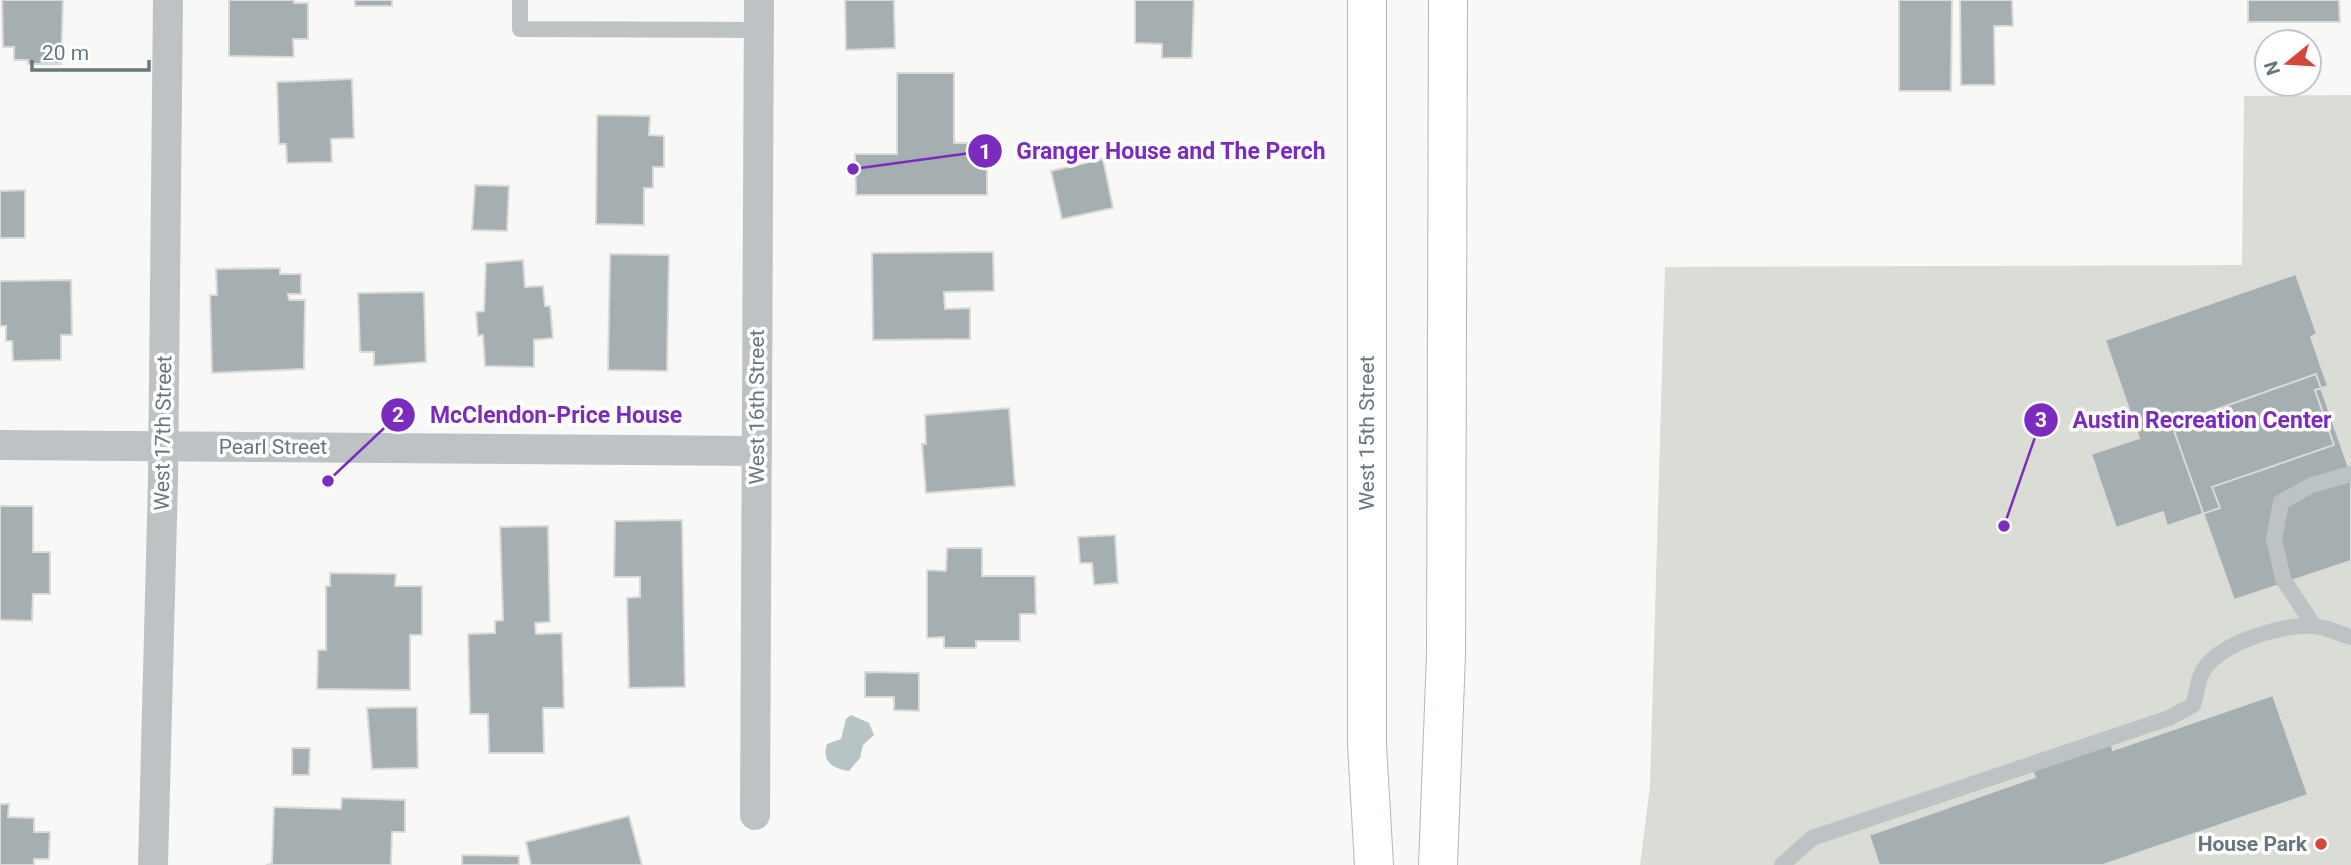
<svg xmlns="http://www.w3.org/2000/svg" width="2351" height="865" font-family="Roboto,sans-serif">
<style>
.green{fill:#d9ddd5}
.water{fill:#b6c4c6}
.building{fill:#a5afb2;stroke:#dadad8;stroke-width:2}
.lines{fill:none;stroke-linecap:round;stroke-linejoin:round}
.primary-casing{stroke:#b1b7ba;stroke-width:40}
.service{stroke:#bdc3c5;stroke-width:16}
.minor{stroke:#bdc3c5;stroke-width:30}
.primary{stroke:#fff;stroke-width:38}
.poi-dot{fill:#d4473a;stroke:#fff;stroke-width:2.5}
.labels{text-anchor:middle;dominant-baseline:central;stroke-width:7;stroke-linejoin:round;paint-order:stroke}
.street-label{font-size:21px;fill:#66777e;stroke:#fff}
.poi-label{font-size:21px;font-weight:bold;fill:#66777e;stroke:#fff;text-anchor:end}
.leader{fill:none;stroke:#7b2cbf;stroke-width:2.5}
.callout-dot{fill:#7b2cbf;stroke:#fff;stroke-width:2.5}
.mark-label{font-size:21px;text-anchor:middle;font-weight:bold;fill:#fff}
.callout-label{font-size:23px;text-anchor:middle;font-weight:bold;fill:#7b2cbf;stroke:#fff;stroke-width:7;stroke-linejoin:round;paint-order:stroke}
</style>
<rect width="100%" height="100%" fill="#f8f8f6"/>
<path class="green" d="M 2351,95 L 2351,865 L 1640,865 L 1650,786 L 1665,267 L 2242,265 L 2244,96 Z"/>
<path class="water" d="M 851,715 L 869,723 L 874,735 L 863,745 L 860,758 L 849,771 C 834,769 821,762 827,744 L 841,739 L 846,719 Z"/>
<path class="building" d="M 2,0 L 63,0 L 61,64 L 28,64 L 28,60 L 14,60 L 14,47 L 3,47 Z
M 229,0 L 294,0 L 294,3 L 308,3 L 308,39 L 293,39 L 294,57 L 229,56 Z
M 355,0 L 392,0 L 392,6 L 355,6 Z
M 845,0 L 894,0 L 895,48 L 846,50 Z
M 1135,0 L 1194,0 L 1192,58 L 1162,58 L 1162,44 L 1135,43 Z
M 1899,0 L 1952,0 L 1951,91 L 1899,91 Z
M 1960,0 L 2012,0 L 2013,26 L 1994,26 L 1995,85 L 1961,85 Z
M 2248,0 L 2339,0 L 2340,22 L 2248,22 Z
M 897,73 L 954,73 L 954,143 L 987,143 L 987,195 L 856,195 L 855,154 L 897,154 Z
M 352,79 L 354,138 L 331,139 L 332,162 L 287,163 L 286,144 L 279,144 L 277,82 Z
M 597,115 L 650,116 L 649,135 L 664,136 L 664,167 L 653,167 L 653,188 L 644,188 L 644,225 L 596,224 Z
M 1103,159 L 1113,208 L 1062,219 L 1051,171 Z
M 475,185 L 509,186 L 507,231 L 472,230 Z
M 25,190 L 25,238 L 0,238 L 0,191 Z
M 993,252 L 994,291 L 944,292 L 945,309 L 970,308 L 970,339 L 873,340 L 872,253 Z
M 610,254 L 669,255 L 667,371 L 608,370 Z
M 523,260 L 525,287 L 543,286 L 545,306 L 550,306 L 553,338 L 534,340 L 534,367 L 485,366 L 483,335 L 478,336 L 476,312 L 484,311 L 486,263 Z
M 280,268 L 280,274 L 301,274 L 301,294 L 288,294 L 289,300 L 305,300 L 304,369 L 212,373 L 210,295 L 217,295 L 216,269 Z
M 2296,274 L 2317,334 L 2311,337 L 2328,386 L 2315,390 L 2334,445 L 2212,487 L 2220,508 L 2167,526 L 2163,512 L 2116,528 L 2091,454 L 2139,438 L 2105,340 Z
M 71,280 L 72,335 L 61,335 L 61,360 L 13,361 L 12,341 L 6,341 L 6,326 L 0,326 L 0,281 Z
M 424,292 L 426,362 L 374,366 L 374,352 L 360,352 L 358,293 Z
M 2316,374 L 2351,474 L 2351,561 L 2234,600 L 2172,425 Z
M 1009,408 L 1015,486 L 926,493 L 922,444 L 926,444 L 925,415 Z
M 0,506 L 33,506 L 33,552 L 50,552 L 50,594 L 33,594 L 32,621 L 0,620 Z
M 682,520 L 685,687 L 629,688 L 627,598 L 640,597 L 640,577 L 614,577 L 615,521 Z
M 548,526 L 550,622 L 535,623 L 536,634 L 562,633 L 564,708 L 543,708 L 544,753 L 489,753 L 488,714 L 470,714 L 468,634 L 495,633 L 495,621 L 503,620 L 500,527 Z
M 1115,535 L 1118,583 L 1094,585 L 1092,563 L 1080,563 L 1078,537 Z
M 947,548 L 982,548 L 982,576 L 1035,576 L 1036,614 L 1020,614 L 1020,641 L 976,641 L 976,648 L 944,648 L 944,637 L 927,638 L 927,570 L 946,571 Z
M 330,573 L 396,574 L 395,586 L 422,586 L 422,635 L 410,635 L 410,690 L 317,689 L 318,650 L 326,650 L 326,586 L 330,586 Z
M 865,672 L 919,673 L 919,711 L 894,710 L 894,697 L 865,697 Z
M 2273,695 L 2308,795 L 2103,865 L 1879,865 L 1869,835 L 2035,777 L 2032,770 L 2111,743 L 2113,750 Z
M 417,707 L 418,768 L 372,769 L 367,708 Z
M 292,748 L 310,748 L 309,775 L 292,775 Z
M 342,798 L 405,800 L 405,832 L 392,832 L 391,865 L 266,865 L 272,863 L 274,807 L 341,809 Z
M 0,804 L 9,804 L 8,817 L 34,818 L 34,832 L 50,832 L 49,859 L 34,859 L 34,865 L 0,865 Z
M 629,816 L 642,865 L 531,865 L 526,842 Z
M 462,855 L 519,856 L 519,865 L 462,865 Z"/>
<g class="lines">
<defs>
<path id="primary" d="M 1367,0 L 1367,745 L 1374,865
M 1438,865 L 1446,654 L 1448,0"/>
</defs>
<use href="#primary" class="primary-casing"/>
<path class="service" d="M 520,0 L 520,29 L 759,30
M 2314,626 L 2283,579 L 2274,539 L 2281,502 L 2312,485 L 2351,474
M 1782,865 L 1812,838 L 2169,718 L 2193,705 C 2197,695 2197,682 2202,673 C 2215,644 2284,623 2314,626 C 2326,627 2340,634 2351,637"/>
<path class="minor" d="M 0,445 L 757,451
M 755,815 L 759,0
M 153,865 L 163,480 L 168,0"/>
<use href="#primary" class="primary"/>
</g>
<circle class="poi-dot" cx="2321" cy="844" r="7"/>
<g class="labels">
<g class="street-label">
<text transform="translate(757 407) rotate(-90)">West 16th Street</text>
<text transform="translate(163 433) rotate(-89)">West 17th Street</text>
<text transform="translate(1367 433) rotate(-90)">West 15th Street</text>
<text x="273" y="447">Pearl Street</text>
</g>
<g class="poi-label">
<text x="2307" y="844">House Park</text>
</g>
</g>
<path class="leader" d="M853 169L985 151M328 481L398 415M2004 526L2041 420"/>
<g class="callout-dot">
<circle cx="853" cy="169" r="7"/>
<circle cx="328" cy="481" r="7"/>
<circle cx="2004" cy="526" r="7"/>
<circle cx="985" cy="151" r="18"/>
<circle cx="398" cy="415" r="18"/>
<circle cx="2041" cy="420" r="18"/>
</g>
<g class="mark-label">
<text x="985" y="159">1</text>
<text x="398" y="422">2</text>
<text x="2041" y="427">3</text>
</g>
<g class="callout-label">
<text x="1171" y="159">Granger House and The Perch</text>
<text x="556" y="423">McClendon-Price House</text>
<text x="2202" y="428">Austin Recreation Center</text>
</g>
<g transform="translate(2288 63) rotate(252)"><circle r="33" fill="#ffffff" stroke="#c2c9cb" stroke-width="2"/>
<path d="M0-5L12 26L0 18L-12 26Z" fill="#d4473a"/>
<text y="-10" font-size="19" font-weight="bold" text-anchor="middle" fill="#66777e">N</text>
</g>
<path d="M32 60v10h117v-10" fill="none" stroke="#66777e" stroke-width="3.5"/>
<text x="42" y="60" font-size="21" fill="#66777e" stroke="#ffffff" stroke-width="5" paint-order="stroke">20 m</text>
</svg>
